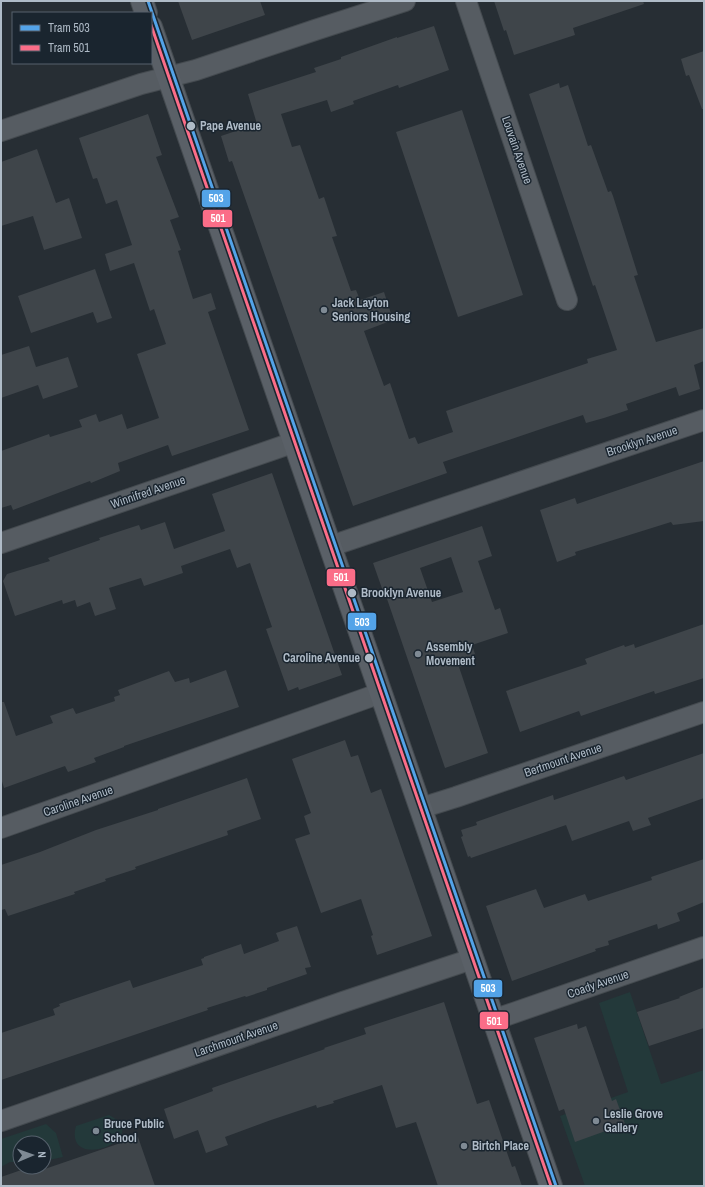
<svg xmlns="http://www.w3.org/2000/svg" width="705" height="1187" font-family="'Archivo Narrow',sans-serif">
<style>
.green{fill:#23393a}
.building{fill:#3f454a;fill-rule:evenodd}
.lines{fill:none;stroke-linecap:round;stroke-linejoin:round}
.street-casing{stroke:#444a4f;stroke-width:22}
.secondary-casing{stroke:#444a4f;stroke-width:24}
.street{stroke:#565c62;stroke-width:20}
.secondary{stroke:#5a6067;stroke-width:22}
.tram-1-casing{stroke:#1a252f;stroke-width:6}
.tram-2-casing{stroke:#1a252f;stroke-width:6}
.tram-1{stroke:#53a3e8;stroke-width:3}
.tram-2{stroke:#fb6d88;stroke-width:3}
.stop-dot{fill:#afbbc7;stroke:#1a252f;stroke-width:1.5}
.poi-dot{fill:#7f8a94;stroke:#1a252f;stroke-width:1.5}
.labels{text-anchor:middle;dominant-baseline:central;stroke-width:3;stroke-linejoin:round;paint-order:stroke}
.stop-label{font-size:12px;font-weight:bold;fill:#afbbc7;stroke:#1a252f;text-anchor:start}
.street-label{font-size:12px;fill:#afbbc7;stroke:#1a252f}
.poi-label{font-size:12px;font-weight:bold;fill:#afbbc7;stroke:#1a252f;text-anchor:start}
.line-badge{stroke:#1a252f;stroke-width:1.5}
.badge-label{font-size:11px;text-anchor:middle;font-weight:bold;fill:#fff}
</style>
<rect width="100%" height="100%" fill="#272e34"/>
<path class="green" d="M 630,992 L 661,1084 L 704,1070 L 704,1186 L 585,1186 L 560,1116 L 628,1092 L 599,1003 Z
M 109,1115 C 112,1117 117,1119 119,1122 C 139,1145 64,1169 76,1126 Z
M 46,1124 L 56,1133 L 63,1157 L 44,1161 L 44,1143 L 20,1143 L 20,1162 L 10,1162 L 1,1167 L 1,1139 Z"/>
<path class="building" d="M 178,1 L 260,1 L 265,15 L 192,40 Z
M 494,1 L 643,1 L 644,4 L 573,28 L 575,35 L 514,55 L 506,30 L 504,31 Z
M 434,26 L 449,70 L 399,88 L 398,85 L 353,101 L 354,104 L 331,112 L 327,100 L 281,114 L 292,147 L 300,145 L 319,199 L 324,197 L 337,236 L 332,237 L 351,291 L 356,290 L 360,300 L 384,292 L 393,320 L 364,331 L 384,386 L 390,383 L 409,439 L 415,437 L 418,444 L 453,432 L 446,411 L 588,363 L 587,359 L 617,350 L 595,285 L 593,286 L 529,94 L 559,83 L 560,88 L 568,85 L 588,146 L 591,145 L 608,192 L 611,191 L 613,196 L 638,275 L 634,276 L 656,342 L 704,328 L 704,361 L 694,365 L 700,389 L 679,396 L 676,387 L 626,404 L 628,410 L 604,418 L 586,423 L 583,415 L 547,427 L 443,462 L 447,473 L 353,506 L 232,161 L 229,162 L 221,136 L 257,124 L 248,94 L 316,72 L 314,68 L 341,59 L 341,57 L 397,37 L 397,38 Z
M 704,51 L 704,109 L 702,109 L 689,75 L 686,76 L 681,59 Z
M 462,110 L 523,295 L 458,317 L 396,132 Z
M 148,114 L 162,155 L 156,157 L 179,217 L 170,220 L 181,250 L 178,251 L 193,299 L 211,293 L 216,309 L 208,312 L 249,430 L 172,456 L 168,445 L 118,463 L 120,471 L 91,483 L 90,481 L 58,493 L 13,510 L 11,505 L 1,508 L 1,451 L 49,434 L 50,437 L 82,427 L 79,420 L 96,414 L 99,422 L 122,414 L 127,429 L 159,418 L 137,354 L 166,344 L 154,309 L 150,311 L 134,263 L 110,271 L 105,254 L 132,245 L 117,200 L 106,204 L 97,178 L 93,179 L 79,138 Z
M 37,149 L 56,203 L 69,198 L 82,238 L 44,250 L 33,216 L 1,226 L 1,162 Z
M 95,269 L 112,318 L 97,323 L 93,312 L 31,333 L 18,296 Z
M 29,346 L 36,367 L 68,357 L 78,387 L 43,399 L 38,385 L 1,398 L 1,355 Z
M 704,461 L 704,521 L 673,525 L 671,522 L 575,552 L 576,555 L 557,562 L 540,510 L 575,498 L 577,504 Z
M 272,473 L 342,675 L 299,690 L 298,687 L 288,691 L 266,629 L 272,627 L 250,563 L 237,568 L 230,549 L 181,566 L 183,573 L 144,586 L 141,578 L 109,588 L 116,609 L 95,616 L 90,602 L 77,607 L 75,600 L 63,604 L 62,600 L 15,616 L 3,581 L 7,574 L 50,561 L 48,558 L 100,540 L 99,538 L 139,525 L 141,530 L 165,522 L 174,549 L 225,531 L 212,494 Z
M 482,526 L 492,556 L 478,561 L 495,610 L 500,608 L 508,633 L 472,645 L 475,654 L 473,655 L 475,662 L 459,667 L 488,753 L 445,768 L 386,596 L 385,597 L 373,563 ZM 451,557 L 463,592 L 432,602 L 420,568 Z
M 704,624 L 704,678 L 655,694 L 654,691 L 581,716 L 579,711 L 520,732 L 506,691 L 587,664 L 585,659 L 624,645 L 625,647 L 634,644 L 635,648 Z
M 226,670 L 239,707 L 124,746 L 124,747 L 94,758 L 96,762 L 68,772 L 65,766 L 4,788 L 1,778 L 1,702 L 4,702 L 16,736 L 53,723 L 50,716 L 73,708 L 76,714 L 115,701 L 114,697 L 120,695 L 118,690 L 169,671 L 175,682 L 189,678 L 190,683 Z
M 345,740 L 351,757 L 358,755 L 371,793 L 381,789 L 432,936 L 377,955 L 371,936 L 373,935 L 361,899 L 321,913 L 295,839 L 310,834 L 304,816 L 311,813 L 292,759 Z
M 704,753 L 704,798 L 648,818 L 651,825 L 633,831 L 629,821 L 572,841 L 566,825 L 471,858 L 470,856 L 468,857 L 461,837 L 463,836 L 461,830 L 477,825 L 476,822 L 553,795 L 554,800 L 624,776 L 626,780 Z
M 247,778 L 261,819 L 227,831 L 228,835 L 135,867 L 136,869 L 105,879 L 106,881 L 74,892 L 75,894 L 8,916 L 5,909 L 1,910 L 1,865 L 40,852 L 96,830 L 158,810 L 158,809 Z
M 704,859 L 704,902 L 677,913 L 680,921 L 658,929 L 657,924 L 608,941 L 609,945 L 595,949 L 596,951 L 512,981 L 486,906 L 536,889 L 544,908 L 585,894 L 588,901 L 652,880 L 651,877 Z
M 297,926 L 311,967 L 305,968 L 307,974 L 267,988 L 267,990 L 246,997 L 245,996 L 207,1008 L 208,1010 L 1,1080 L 1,1033 L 55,1015 L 53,1009 L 60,1006 L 59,1004 L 130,980 L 133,988 L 203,965 L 201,959 L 204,958 L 204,957 L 241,944 L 244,954 L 279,941 L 276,933 Z
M 704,987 L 704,1028 L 649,1046 L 637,1012 L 680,998 L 679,997 Z
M 444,1002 L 477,1104 L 489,1100 L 512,1167 L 515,1166 L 522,1186 L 438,1186 L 416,1122 L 396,1128 L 382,1085 L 333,1101 L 334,1103 L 317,1108 L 316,1105 L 271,1120 L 225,1137 L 228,1145 L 206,1153 L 198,1130 L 174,1139 L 164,1109 L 213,1091 L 212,1088 L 325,1049 L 324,1048 L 366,1034 L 364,1028 Z
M 577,1024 L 578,1029 L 586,1026 L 612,1101 L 616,1099 L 625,1124 L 575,1142 L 564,1109 L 559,1111 L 534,1038 Z
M 138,1137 L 155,1186 L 1,1186 L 1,1177 L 30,1167 L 35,1167 L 36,1172 Z"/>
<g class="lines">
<defs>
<path id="street" d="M 466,1 L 567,300
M 1,131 L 141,84 L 196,70 L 315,30 L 405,1
M 1,543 L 295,442
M 331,546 L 704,420
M 421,808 L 456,797 L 704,712
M 1,828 L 381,693
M 493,1020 L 704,947
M 1,1121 L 343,1002 L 472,959"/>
<path id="secondary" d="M 142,1 L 146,13
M 151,27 L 551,1186"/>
</defs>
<use href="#street" class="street-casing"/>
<use href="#secondary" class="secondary-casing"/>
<use href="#street" class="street"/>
<use href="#secondary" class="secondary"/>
<defs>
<path id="tram-1" d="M 148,1 L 556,1186"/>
<path id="tram-2" d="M 151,25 L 551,1186"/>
</defs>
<use href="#tram-1" class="tram-1-casing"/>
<use href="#tram-2" class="tram-2-casing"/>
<use href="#tram-1" class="tram-1"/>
<use href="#tram-2" class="tram-2"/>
</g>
<g class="stop-dot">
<circle cx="191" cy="126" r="5"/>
<circle cx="352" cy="593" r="5"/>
<circle cx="369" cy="658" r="5"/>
</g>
<g class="poi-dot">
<circle cx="324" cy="310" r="4"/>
<circle cx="418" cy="654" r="4"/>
<circle cx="596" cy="1121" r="4"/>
<circle cx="96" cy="1131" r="4"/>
<circle cx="464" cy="1146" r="4"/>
</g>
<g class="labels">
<g class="stop-label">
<text x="200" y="126">Pape Avenue</text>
<text x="361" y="593">Brooklyn Avenue</text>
<text x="360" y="658" text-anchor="end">Caroline Avenue</text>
</g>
<g class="street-label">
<text transform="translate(517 150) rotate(71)">Louvain Avenue</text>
<text transform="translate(642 441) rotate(-18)">Brooklyn Avenue</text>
<text transform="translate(148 492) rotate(-19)">Winnifred Avenue</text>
<text transform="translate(563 760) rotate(-19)">Bertmount Avenue</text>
<text transform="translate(78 801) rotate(-19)">Caroline Avenue</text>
<text transform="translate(598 984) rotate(-19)">Coady Avenue</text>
<text transform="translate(236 1039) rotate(-19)">Larchmount Avenue</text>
</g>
<g class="poi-label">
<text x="332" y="303">Jack Layton<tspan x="332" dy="14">Seniors Housing</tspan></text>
<text x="426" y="647">Assembly<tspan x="426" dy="14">Movement</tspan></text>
<text x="604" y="1114">Leslie Grove<tspan x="604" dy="14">Gallery</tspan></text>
<text x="104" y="1124">Bruce Public<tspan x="104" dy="14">School</tspan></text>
<text x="472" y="1146">Birtch Place</text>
</g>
</g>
<g class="line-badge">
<rect x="201" y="189" width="30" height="19" rx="4" fill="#53a3e8"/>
<rect x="202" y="209" width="31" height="19" rx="4" fill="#fb6d88"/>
<rect x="326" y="568" width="30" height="19" rx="4" fill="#fb6d88"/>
<rect x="347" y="612" width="30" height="19" rx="4" fill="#53a3e8"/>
<rect x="473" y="979" width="30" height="19" rx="4" fill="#53a3e8"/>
<rect x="479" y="1011" width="30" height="19" rx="4" fill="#fb6d88"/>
</g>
<g class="badge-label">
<text x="216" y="202">503</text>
<text x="218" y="222">501</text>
<text x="341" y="581">501</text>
<text x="362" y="626">503</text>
<text x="488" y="992">503</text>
<text x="494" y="1025">501</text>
</g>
<rect width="705" height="1187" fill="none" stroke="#afbbc7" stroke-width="4"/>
<rect x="12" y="12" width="140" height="52" fill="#1a252f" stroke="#56616c"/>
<rect x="20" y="25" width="20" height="6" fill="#53a3e8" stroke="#56616c"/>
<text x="48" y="32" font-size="12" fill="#afbbc7">Tram 503</text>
<rect x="20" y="45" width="20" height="6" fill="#fb6d88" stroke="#56616c"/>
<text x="48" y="52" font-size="12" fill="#afbbc7">Tram 501</text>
<g transform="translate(32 1155) rotate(88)"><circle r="19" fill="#1a252f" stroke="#56616c"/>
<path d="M0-3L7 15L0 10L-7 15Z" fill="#7f8a94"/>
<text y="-6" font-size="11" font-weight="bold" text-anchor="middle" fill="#afbbc7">N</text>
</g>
</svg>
